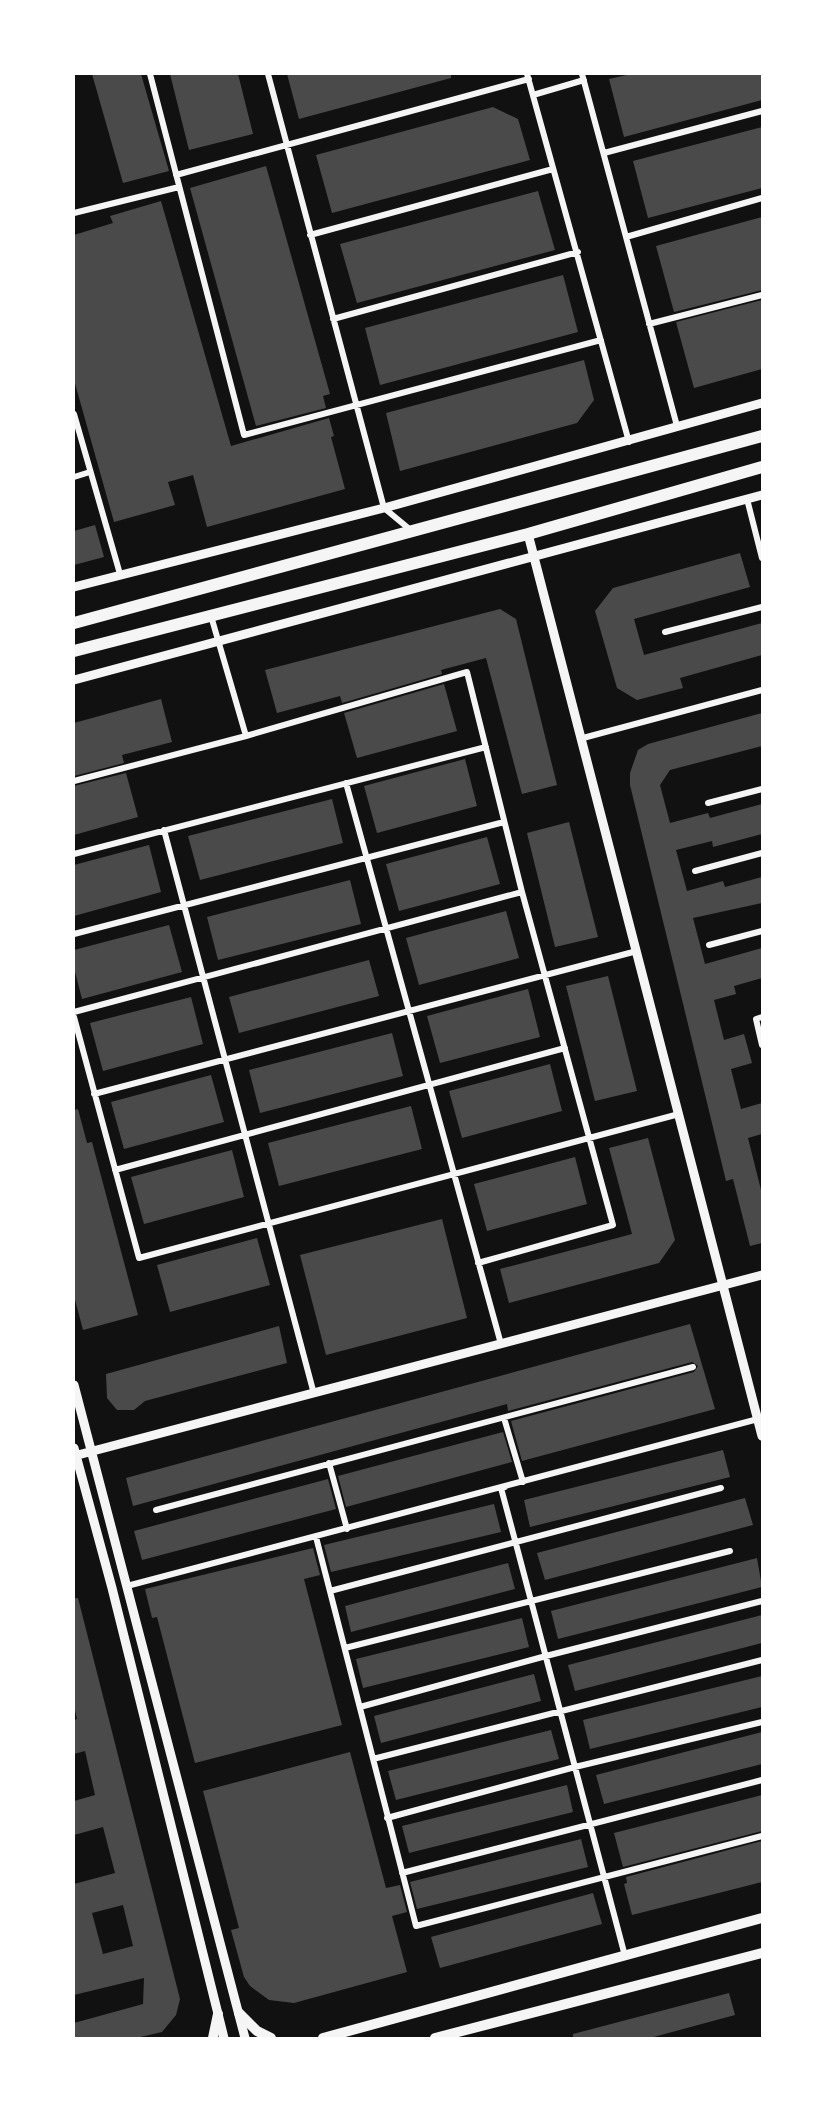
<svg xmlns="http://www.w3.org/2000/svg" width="836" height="2112" font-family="'Playfair Display',serif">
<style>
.building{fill:#4a4a4a;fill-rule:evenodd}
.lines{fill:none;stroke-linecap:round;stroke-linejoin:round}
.minor{stroke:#f5f5f5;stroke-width:6}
.tertiary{stroke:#f5f5f5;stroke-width:9}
.secondary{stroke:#f5f5f5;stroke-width:10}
.primary{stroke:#f5f5f5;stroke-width:12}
</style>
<rect width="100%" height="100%" fill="#111"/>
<path class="building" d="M 92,74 L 141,74 L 169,171 L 123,183 Z
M 170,74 L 238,74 L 253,134 L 189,150 Z
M 287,74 L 451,74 L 451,78 L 299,119 Z
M 631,74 L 762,74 L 762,100 L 624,137 L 609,79 Z
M 493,107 L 518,119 L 530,160 L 332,213 L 316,155 Z
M 762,127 L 762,188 L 648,218 L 633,161 Z
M 266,166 L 330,394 L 323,396 L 326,408 L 256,426 L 190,188 Z
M 538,191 L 555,250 L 357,303 L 340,244 Z
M 161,201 L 231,446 L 329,418 L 334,436 L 331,437 L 345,489 L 207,527 L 193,475 L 168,482 L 175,505 L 114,522 L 74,380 L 74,235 L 113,223 L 110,216 Z
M 762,217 L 762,290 L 674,312 L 656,246 Z
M 563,275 L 578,332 L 380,385 L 365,328 Z
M 762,300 L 762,369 L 694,388 L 676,322 Z
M 584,360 L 594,400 L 577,423 L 400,471 L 386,413 Z
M 95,525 L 104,557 L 74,565 L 74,531 Z
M 740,553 L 750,587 L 634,619 L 644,655 L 762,623 L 762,655 L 680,678 L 683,688 L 637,700 L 617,688 L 595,611 L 613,588 Z
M 500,609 L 516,619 L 557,785 L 522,794 L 486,658 L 441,670 L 442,674 L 342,703 L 340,696 L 277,713 L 265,670 Z
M 444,684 L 457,731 L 357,758 L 344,713 Z
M 161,699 L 172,742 L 122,755 L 124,763 L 74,776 L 74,723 Z
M 762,713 L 762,746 L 670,770 L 660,785 L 670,823 L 708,813 L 710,818 L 762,804 L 762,834 L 713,847 L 712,841 L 676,850 L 687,891 L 723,881 L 725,887 L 762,877 L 762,903 L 693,918 L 705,964 L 762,948 L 762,978 L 734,986 L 736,994 L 714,1000 L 724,1040 L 744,1034 L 752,1063 L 731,1069 L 741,1109 L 762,1103 L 762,1134 L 748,1138 L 762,1194 L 762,1243 L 750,1246 L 733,1179 L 726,1181 L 630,785 L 630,773 L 638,750 L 648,744 Z
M 465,759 L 477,806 L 377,833 L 364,786 Z
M 126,773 L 138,817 L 74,835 L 74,786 Z
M 332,799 L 343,843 L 200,880 L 188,836 Z
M 569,822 L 598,937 L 555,947 L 527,833 Z
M 487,837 L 500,884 L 399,911 L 386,864 Z
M 149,845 L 161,892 L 74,916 L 74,865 Z
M 350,880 L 361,924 L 218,960 L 207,917 Z
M 506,911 L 519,958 L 419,985 L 406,938 Z
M 169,925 L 182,972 L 82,999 L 74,968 L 74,950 Z
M 369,960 L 379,996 L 239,1033 L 229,997 Z
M 608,976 L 637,1091 L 595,1101 L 566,986 Z
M 528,989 L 540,1037 L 440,1063 L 427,1016 Z
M 191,997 L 203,1044 L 103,1071 L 90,1023 Z
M 392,1033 L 403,1076 L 260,1113 L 249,1070 Z
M 550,1064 L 562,1111 L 462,1138 L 449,1091 Z
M 211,1075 L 224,1122 L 124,1149 L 111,1102 Z
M 411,1106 L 422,1149 L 279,1186 L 268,1143 Z
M 78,1109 L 87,1143 L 92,1142 L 138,1315 L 83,1330 L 74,1296 L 74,1110 Z
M 648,1138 L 675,1240 L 659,1263 L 509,1303 L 500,1269 L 632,1234 L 609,1148 Z
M 232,1150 L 244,1197 L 144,1224 L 131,1177 Z
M 575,1157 L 587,1204 L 487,1231 L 474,1184 Z
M 442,1219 L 467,1318 L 326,1355 L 300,1255 Z
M 257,1238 L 270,1285 L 170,1312 L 157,1265 Z
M 690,1324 L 715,1409 L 522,1461 L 511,1421 L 694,1372 L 698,1366 L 692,1362 L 508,1411 L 507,1404 L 133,1506 L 126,1478 Z
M 279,1326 L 287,1363 L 145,1401 L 134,1410 L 117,1410 L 107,1398 L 106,1374 Z
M 503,1432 L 512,1462 L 346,1507 L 338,1476 Z
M 723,1450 L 730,1477 L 530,1527 L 524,1500 Z
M 328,1479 L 336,1509 L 142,1560 L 134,1531 Z
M 745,1498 L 753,1525 L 545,1580 L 537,1553 Z
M 494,1504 L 501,1532 L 331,1572 L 324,1545 Z
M 313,1548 L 320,1575 L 304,1579 L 342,1725 L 195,1763 L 157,1617 L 152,1618 L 145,1589 Z
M 757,1558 L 762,1587 L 558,1639 L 551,1611 Z
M 508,1563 L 515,1589 L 351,1632 L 345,1606 Z
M 74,1598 L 78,1598 L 180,1999 L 176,2015 L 162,2032 L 136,2038 L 74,2038 L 74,2023 L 143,2004 L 144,1978 L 74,1995 L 74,1884 L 115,1873 L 103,1827 L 74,1835 L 74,1801 L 95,1795 L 85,1751 L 74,1754 L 74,1720 L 77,1719 L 74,1706 ZM 123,1905 L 133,1946 L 103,1954 L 92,1913 Z
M 762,1615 L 762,1643 L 575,1691 L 568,1665 Z
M 522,1618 L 529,1647 L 363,1688 L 356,1659 Z
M 534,1674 L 541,1701 L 381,1743 L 374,1716 Z
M 762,1676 L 762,1707 L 590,1749 L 583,1720 Z
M 551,1730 L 559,1759 L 396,1800 L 388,1771 Z
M 762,1732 L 762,1764 L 604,1804 L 596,1775 Z
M 350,1752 L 386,1888 L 400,1885 L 407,1912 L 392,1916 L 407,1972 L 294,2003 L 269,2000 L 250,1986 L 244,1977 L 231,1930 L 239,1928 L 203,1791 Z
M 567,1785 L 573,1812 L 409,1853 L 402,1826 Z
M 762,1795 L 762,1831 L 623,1867 L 614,1833 Z
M 581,1839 L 588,1867 L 417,1909 L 410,1882 Z
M 762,1841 L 762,1882 L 632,1915 L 624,1884 L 627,1883 L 626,1877 Z
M 593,1893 L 602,1924 L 440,1968 L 431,1937 Z
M 729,1993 L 735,2015 L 650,2038 L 573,2038 L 573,2034 Z"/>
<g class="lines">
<path class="minor" d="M 150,74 L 244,435 L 601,340
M 268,74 L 384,508 L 413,532
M 527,74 L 629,442
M 582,74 L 677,426
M 533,95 L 584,80
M 604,153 L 762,111
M 176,175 L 529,79
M 74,213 L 179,187
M 310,235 L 553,169
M 626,237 L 762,198
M 333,319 L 578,252
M 649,324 L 762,295
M 74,414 L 120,574
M 74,477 L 90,472
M 747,499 L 762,558
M 211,616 L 246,736
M 665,632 L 762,607
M 583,738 L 762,690
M 74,781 L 246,736 L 467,672 L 522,892 L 613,1225 L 478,1263
M 346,783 L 501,1344
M 708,803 L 762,789
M 164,830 L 314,1394
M 74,854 L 486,747
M 695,871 L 762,853
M 74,934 L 504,822
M 709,945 L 762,931
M 74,1012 L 522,892
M 74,1017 L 139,1258 L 679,1114
M 762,1017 L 756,1019 L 762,1045
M 94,1094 L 637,951
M 115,1170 L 565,1048
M 504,1418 L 523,1482 L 520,1482
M 329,1463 L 347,1529
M 505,1487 L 501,1488 L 516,1544 L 625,1956
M 156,1510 L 693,1367
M 316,1537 L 416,1926 L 762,1836
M 127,1586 L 758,1419
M 330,1591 L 721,1488
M 345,1648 L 730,1551
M 360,1707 L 546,1656 L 762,1601
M 373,1759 L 762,1660
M 387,1818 L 575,1767 L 762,1722
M 402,1873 L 762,1780"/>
<path class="tertiary" d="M 528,534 L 762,1436
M 74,587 L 384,508 L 762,403
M 74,680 L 762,495
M 74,1385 L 245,2038
M 74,1448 L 112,1588 L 224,2038
M 74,1456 L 762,1275"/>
<path class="secondary" d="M 239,2013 L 257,2031 L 271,2038
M 213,2038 L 218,2014
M 323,2038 L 762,1918
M 435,2038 L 762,1953"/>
<path class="primary" d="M 74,623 L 762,436
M 74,651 L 528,534 L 762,467"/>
</g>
<rect width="836" height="2112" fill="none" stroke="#ffffff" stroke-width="150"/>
</svg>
